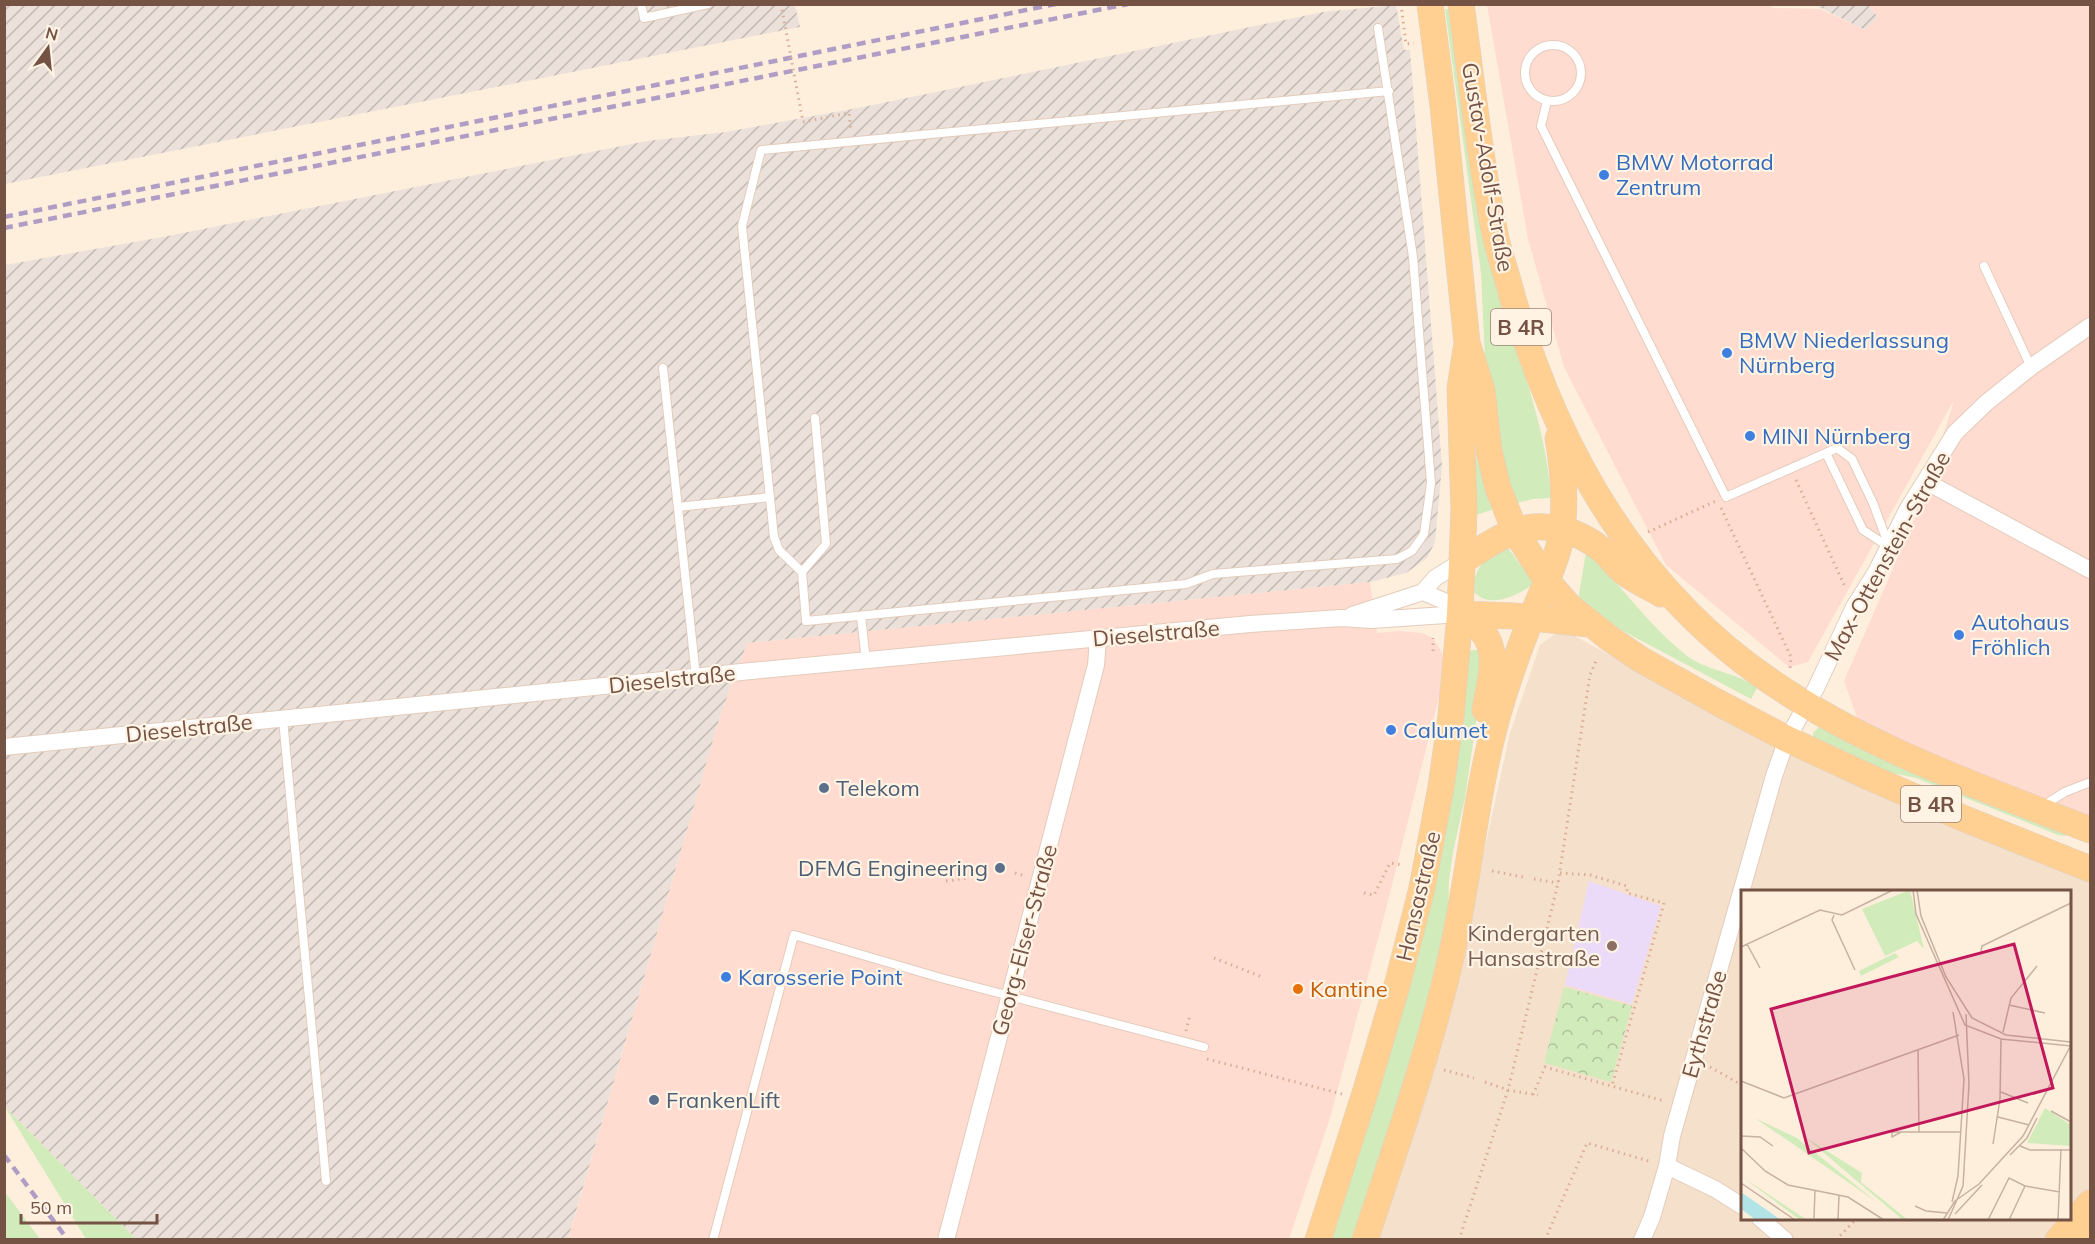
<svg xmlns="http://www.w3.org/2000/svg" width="2095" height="1244" font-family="Mulish,sans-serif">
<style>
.residential{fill:#f5e0cb;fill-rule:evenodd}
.commercial{fill:#ffdbd0}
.industrial{fill:url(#industrial-furrows)}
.education{fill:#ecdaf9}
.grass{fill:#d2ebbb}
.forest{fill:url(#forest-crowns)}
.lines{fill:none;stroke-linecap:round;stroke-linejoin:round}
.service-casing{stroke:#e3ccbc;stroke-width:10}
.minor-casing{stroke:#e3ccbc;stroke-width:18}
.primary-casing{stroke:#dbd2cf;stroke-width:27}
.path{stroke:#d9ad97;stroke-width:3;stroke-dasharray:1.5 4.5;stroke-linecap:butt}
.service{stroke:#fff;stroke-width:8}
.minor{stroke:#fff;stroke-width:16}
.primary{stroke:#ffd092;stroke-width:26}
.rail{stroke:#b09dc6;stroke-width:4.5;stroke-dasharray:9 6;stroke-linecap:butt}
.path-bridge{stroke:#d9ad97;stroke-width:3;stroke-dasharray:1.5 4.5;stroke-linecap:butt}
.shop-dot{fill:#3f7fe0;stroke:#fff3e4;stroke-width:2}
.service-dot{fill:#5c6f8a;stroke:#fff3e4;stroke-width:2}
.education-dot{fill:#8d6e63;stroke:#fff3e4;stroke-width:2}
.food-dot{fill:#e8710a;stroke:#fff3e4;stroke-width:2}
.labels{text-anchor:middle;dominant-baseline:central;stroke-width:4.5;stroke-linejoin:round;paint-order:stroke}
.shield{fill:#fff3e4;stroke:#9e8375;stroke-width:1.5}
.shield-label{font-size:21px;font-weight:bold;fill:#745345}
.shop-label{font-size:22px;fill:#366cbe;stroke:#fff3e4;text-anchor:start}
.street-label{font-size:22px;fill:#745345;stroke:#fff3e4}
.service-label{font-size:22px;fill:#4e5e75;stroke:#fff3e4;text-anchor:start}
.education-label{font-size:22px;fill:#785e54;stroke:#fff3e4;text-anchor:end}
.food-label{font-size:22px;fill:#c56008;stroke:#fff3e4;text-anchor:start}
.inset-road{fill:none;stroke:#c7b1a0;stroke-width:1.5}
.view{fill:#c2185b;fill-opacity:0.15;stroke:#c2185b;stroke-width:3}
.inset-edge{fill:none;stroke:#745345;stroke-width:3}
</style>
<defs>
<pattern id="industrial-furrows" width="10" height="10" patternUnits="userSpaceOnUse" patternTransform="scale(1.5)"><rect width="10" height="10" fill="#ebe1da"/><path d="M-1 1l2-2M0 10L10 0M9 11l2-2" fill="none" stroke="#c3b9b3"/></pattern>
<pattern id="forest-crowns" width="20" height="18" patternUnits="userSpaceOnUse" patternTransform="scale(1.5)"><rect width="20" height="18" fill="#d2ebbb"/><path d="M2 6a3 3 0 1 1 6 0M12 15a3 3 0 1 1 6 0" fill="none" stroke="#afc19a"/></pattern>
</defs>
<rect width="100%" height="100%" fill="#feefdd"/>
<path class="residential" d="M 1555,634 L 1571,634 L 1734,723 L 2090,881 L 2090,1239 L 1375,1240 L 1465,938 L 1510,733 L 1540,645 ZM 1742,892 L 2070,892 L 2070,1218 L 1742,1218 Z"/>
<path class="commercial" d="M 1487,5 L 1766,5 L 1774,8 L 1820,9 L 1865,30 L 1878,17 L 1868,5 L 2090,5 L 2090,819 L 2005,787 L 1859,723 L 1844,681 L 1925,495 L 1954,400 L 1808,662 L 1789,667 L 1666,565 L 1564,367 L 1528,239 Z
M 1370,582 L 1377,633 L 1399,631 L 1422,633 L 1433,638 L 1441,651 L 1445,662 L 1443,681 L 1385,913 L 1330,1118 L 1289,1239 L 568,1240 L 721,713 L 747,643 Z"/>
<path class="industrial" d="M 5,5 L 795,5 L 800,27 L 5,184 Z
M 1396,5 L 1404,50 L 1410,50 L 1442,466 L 1435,542 L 1427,558 L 1406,573 L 1370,582 L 747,643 L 721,713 L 568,1239 L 136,1239 L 5,1107 L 5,265 L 163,237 L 647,141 L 726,132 L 868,106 L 1323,12 Z
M 1815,5 L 1868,5 L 1878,17 L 1865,30 Z"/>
<path class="education" d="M 1589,881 L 1661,906 L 1632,1004 L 1565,985 Z"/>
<path class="grass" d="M 1445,9 L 1449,9 L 1522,366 C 1536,410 1548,452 1551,498 L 1533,499 L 1513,504 L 1504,473 L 1485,359 L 1481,273 Z
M 1474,450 L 1492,510 L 1472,516 Z
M 1508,548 L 1534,583 C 1519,596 1488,610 1473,591 C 1475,563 1485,561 1508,548 Z
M 1586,552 C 1623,586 1650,628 1690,658 C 1711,672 1737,672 1757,688 L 1751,699 L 1608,623 L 1578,600 Z
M 1484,649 L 1481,688 L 1465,798 L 1453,852 L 1449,881 L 1448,911 L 1438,965 L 1400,1094 L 1353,1239 L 1328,1240 L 1466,651 Z
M 1819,727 L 1824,729 L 2068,833 L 2065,836 L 2058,835 L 1916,778 L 1878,770 L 1813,739 L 1813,733 Z
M 5,1107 L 136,1239 L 86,1239 Z
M 5,1192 L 40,1239 L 5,1239 Z"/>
<path class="forest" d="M 1564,987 L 1632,1006 L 1611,1082 L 1544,1063 Z"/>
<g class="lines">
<defs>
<path id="service" d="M 641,4 L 644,18 L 708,4
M 1378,28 L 1413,257 L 1431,483 L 1424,534 L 1412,551 L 1397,559 L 1213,574 L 1186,584 L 806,621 L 802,572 L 779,550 L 774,537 L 742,226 L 761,150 L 1389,91
M1525 73a28 28 0 1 1 56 0a28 28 0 1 1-56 0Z
M 1547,101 L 1541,126 L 1726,497 L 1837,448 L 1852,459 L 1873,503 L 1889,546
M 1984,266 L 2031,367
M 663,368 L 696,677
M 1826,453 L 1863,530 L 1889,547
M 678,507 L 770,497
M 802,572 L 826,544 L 815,418
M 861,616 L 866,661
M 283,719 L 326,1181
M 2041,807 L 2065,792 L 2088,783
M 713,1240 L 794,935 L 941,978 L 1204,1047"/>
<path id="minor" d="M 1925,481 L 2090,570
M 1423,592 L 1444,601 L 1460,614
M 1352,615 L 1423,592 L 1435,578 L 1462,561
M 4,747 L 751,671 L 1250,624 L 1341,618 L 1372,620 L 1460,614
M 1667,1166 L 1715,1189 L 1742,1206
M 1760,1218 L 1785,1240
M 946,1240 L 1096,665 L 1098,639
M 1642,1240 L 1652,1217 L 1667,1166 L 1672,1136 L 1774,776 L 1787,739 L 1816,688 L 1854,607 L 1876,572 L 1907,510 L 1955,433 L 1986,403 L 2031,367 L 2090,326"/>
<path id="primary" d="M 1430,4 L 1443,106 L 1467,343 L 1482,390 L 1489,451 L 1498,488 L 1515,531 L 1547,581 L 1569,606 L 1609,638 L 1640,659 L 1715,701 L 1787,739 L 1869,777 L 1965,819 L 2090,869
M 1461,4 C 1472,83 1480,161 1496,239 C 1501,259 1508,279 1513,299 C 1560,459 1644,602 1788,693 C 1881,753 1988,790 2090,830
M 1462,561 C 1479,551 1496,538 1515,531 C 1544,521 1579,530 1602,550 C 1610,557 1616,566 1625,573 C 1636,581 1649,587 1661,594
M 1460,614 C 1505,638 1492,668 1485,710
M 1460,614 L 1513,616 L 1589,624
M 1318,1240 L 1366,1090 L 1398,982 L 1422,888 L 1441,787 L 1451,716 L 1460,614 L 1464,510 L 1460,389 L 1466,349
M 1365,1240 C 1396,1146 1429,1053 1451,957 C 1469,879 1475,798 1496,721 C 1506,684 1519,649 1533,614 C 1542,592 1553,569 1559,546 C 1567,511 1564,473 1558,438
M 2058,1240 L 2090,1203
M 2086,1240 L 2090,1235"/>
</defs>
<use href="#service" class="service-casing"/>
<use href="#minor" class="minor-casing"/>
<use href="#primary" class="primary-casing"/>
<path class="path" d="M 1401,4 L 1406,44 L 1414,43
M 1788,4 L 1790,4
M 803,122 L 849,113 L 851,131
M 1796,480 L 1846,589
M 1721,508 L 1791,657 L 1790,669
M 1648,532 L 1716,501
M 1433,651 L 1433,638
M 1492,871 L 1523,877
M 1015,873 L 1025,876
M 1560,873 L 1590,875 L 1627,886 L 1627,893 L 1664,903 L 1612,1086
M 1534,879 L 1558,883
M 946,881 L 967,878
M 1364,893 L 1374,895 L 1390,863 L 1403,865
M 1214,958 L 1262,977
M 1186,1031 L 1190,1015
M 1207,1059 L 1342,1094
M 1710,1067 L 1742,1085
M 1444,1070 L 1474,1078
M 1485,1082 L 1508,1090 L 1538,1095
M 1533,1095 L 1545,1067 L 1664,1101
M 1459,1240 L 1508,1090 L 1558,883 L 1590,675 L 1596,661
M 1545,1240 L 1587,1143 L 1652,1162
M 1836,1240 L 1857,1218"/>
<use href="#service" class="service"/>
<use href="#minor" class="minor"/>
<use href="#primary" class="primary"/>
<path class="rail" d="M 4,217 L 1056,4
M 4,228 L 1128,4
M 4,1155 L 68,1240"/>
<path class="path-bridge" d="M 781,4 L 803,122"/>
</g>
<g class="shop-dot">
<circle cx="1604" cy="175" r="6"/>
<circle cx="1727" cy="353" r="6"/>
<circle cx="1750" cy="436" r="6"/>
<circle cx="1959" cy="635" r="6"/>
<circle cx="1391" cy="730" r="6"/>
<circle cx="726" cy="977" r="6"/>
</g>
<g class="service-dot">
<circle cx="824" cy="788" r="6"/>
<circle cx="1000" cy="868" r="6"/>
<circle cx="654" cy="1100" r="6"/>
</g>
<circle class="education-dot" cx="1612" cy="946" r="6"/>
<circle class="food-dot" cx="1298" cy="989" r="6"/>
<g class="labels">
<g class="shield">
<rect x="1491" y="309" width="60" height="36" rx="4.5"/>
<rect x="1901" y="786" width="60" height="36" rx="4.5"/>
</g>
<g class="shield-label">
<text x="1521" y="327">B 4R</text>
<text x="1931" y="804">B 4R</text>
</g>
<g class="shop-label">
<text x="1616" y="162">BMW Motorrad<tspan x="1616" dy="25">Zentrum</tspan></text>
<text x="1739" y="340">BMW Niederlassung<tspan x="1739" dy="25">Nürnberg</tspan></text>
<text x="1762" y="436">MINI Nürnberg</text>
<text x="1971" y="622">Autohaus<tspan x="1971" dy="25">Fröhlich</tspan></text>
<text x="1403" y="730">Calumet</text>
<text x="738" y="977">Karosserie Point</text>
</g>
<g class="street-label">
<text transform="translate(1488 167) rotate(80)">Gustav-Adolf-Straße</text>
<text transform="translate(1887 556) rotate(-61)">Max-Ottenstein-Straße</text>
<text transform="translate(1156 633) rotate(-5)">Dieselstraße</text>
<text transform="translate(672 679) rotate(-6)">Dieselstraße</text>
<text transform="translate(189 728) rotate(-6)">Dieselstraße</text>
<text transform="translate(1418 896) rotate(-77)">Hansastraße</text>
<text transform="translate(1024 940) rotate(-75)">Georg-Elser-Straße</text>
<text transform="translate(1704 1024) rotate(-74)">Eythstraße</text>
</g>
<g class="service-label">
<text x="836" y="788">Telekom</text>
<text x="988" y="868" text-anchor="end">DFMG Engineering</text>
<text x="666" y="1100">FrankenLift</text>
</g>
<g class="education-label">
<text x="1600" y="933">Kindergarten<tspan x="1600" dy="25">Hansastraße</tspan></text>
</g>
<g class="food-label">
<text x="1310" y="989">Kantine</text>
</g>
</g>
<g transform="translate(1741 890)">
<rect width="330" height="330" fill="#feefdd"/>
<path d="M 169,0 L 183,59 L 176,51 L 144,66 L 121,19 ZM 14,228 L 56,248 L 137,313 L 81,274 ZM 64,247 L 121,283 L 120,292 L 167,330 L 162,330 ZM 0,286 L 66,330 L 59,330 Z" fill="#d2ebbb"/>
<path d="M 154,63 L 158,67 L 120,86 L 118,81 ZM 304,218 L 330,235 L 330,256 L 286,253 Z" fill="#d2ebbb"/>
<path d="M 0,302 L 40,330 L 15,330 L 0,319 Z" fill="#b1e3e7"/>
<path class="inset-road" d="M 172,0 L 175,24 L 224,135 L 260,149 L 330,156M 176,0 L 180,26 L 205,87 L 231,128 L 265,145 L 330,152M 93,25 L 91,30 L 114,80M 6,54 L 19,78M 0,57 L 79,20 L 101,25 L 152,0M 240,61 L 241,56 L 330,13M 268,115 L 304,123M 262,142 L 270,108 L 296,76M 177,160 L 178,242M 0,191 L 43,208 L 218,145M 260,202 L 287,213M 310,221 L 330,232M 257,227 L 288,235M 160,242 L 151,242 L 151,247 L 160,242 L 220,242M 0,246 L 19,247 L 32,256M 252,254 L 259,209 L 260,149M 279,256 L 289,260 L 330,260M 0,258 L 24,281 L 47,295 L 107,307 L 143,330M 269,265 L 286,248 L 296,228M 0,293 L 54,330M 211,312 L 217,286 L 223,189 L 212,122M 174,316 L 185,321 L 206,323M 214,324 L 241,295M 73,328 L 74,300M 97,330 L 98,305M 202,330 L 214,311 L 238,294 L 282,246 L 330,155M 207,330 L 222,296 L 228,194 L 225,124M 247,330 L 268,288 L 284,296 L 319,302M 268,330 L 284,296M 317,330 L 320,259"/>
<path class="view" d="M 273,54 L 312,198 L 68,263 L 30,119 Z"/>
<rect width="330" height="330" class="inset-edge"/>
</g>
<rect width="2095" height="1244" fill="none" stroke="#745345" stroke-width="12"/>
<g transform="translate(48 48) rotate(15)" stroke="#fff3e4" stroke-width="4.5" paint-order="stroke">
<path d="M0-4.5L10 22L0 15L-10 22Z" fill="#745345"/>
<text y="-9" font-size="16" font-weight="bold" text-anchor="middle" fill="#745345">N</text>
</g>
<path d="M21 1214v9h136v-9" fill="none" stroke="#745345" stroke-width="3"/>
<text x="30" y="1214" font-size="18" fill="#745345" stroke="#fff3e4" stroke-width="4.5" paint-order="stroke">50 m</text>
</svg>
